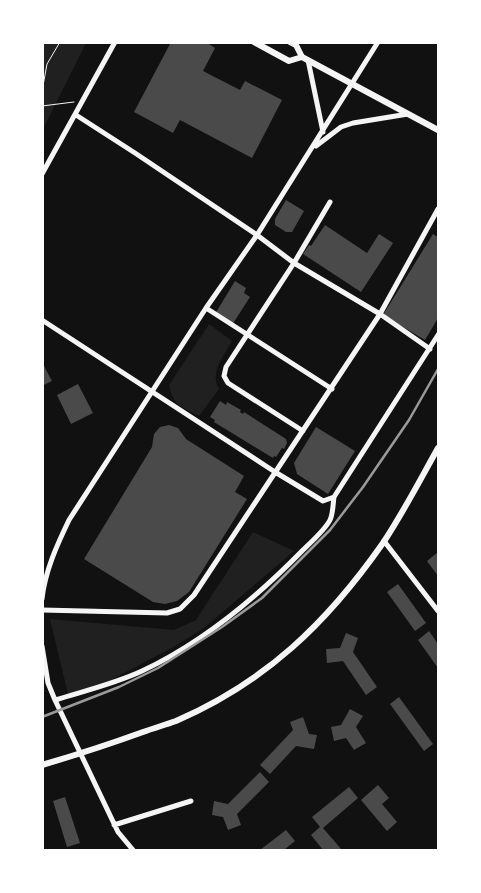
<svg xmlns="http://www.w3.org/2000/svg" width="481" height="893" font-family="'Roboto Condensed',sans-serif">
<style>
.green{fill:#202020}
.building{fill:#4a4a4a}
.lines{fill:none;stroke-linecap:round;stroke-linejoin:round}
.path{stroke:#f5f5f5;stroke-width:1}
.minor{stroke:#f5f5f5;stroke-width:5}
.tertiary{stroke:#f5f5f5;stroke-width:6}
.rail{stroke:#9a9a9a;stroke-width:2.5}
</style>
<rect width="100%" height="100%" fill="#111"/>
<path class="green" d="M 43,43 L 86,43 L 43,129 Z
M 209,324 L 232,341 C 224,356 209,372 219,389 L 199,416 C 182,407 173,406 169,385 Z
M 253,532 L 294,551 L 204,628 L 175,646 L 96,688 L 68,694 L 50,619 L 174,630 L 196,620 Z"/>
<path class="building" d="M 171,42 L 206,42 L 215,48 L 203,71 L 240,90 L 245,81 L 282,100 L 252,158 L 180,120 L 173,133 L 134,112 Z
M 286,200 L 304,211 L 292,232 L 286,232 L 275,225 L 275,219 Z
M 325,225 L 367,253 L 379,234 L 393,243 L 361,292 L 303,254 L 309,245 L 311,246 Z
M 433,234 L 438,237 L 438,318 L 425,340 L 383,315 Z
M 235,281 L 246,288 L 244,293 L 250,297 L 232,325 L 215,314 Z
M 42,362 L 52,381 L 42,386 Z
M 78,384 L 93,413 L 71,424 L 57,395 Z
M 220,401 L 226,405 L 227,402 L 241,410 L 240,412 L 243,414 L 244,412 L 286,439 L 287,443 L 284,449 L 282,448 L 276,457 L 274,456 L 273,458 L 214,422 L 215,420 L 210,417 Z
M 169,425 L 178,428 L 186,439 L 244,476 L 235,492 L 247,499 L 189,592 L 177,601 L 165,604 L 153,602 L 84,559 L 152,447 L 154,434 L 160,427 Z
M 316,427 L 355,451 L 328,494 L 297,474 L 294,463 Z
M 438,552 L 438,576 L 427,561 Z
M 398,584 L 426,623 L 415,631 L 387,592 Z
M 429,631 L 438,644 L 438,668 L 418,640 Z
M 346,633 L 358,638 L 353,652 L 377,687 L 366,695 L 343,661 L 327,663 L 326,649 L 340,648 Z
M 399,697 L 433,744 L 424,751 L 390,704 Z
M 350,709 L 363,716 L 356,727 L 366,743 L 354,750 L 346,738 L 334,741 L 331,727 L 341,725 Z
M 303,717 L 309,734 L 317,735 L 314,749 L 296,746 L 270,774 L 260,765 L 293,730 L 290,722 Z
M 260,772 L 269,782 L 237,814 L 241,825 L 228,830 L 223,817 L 212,815 L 214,801 L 228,804 Z
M 378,785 L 389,798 L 382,804 L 397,822 L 387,831 L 361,800 Z
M 349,787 L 358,798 L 323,828 L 342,850 L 323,850 L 311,835 L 320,827 L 312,817 Z
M 65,797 L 80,843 L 67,847 L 53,801 Z
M 286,830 L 295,841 L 284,850 L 260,850 Z"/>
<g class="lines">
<path class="path" d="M 42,91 L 47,64 L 60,42
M 42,106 L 74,102"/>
<path class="minor" d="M 308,60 L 323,132
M 76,115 L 135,153 L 257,235 L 294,263 L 380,314 L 430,349
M 316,146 L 341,127 L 353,123 L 408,114
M 42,174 L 115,42
M 206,308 L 332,389
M 42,320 L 275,472 L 323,501 L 334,497 L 438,335
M 303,431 L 228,383 L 224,376 L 226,367 L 294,263 L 330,202
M 384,541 L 438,611
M 42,599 C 45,571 57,545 69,520 L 206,308 L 257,235 L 378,42
M 42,610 L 167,613 L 180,609 L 194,595 L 380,314 L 438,209
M 42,646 L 48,683 L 55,700 L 118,832 L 133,850
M 55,700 C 84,691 114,684 142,671 C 202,643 256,598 302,551 C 310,543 325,530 330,520 C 333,514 333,504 334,497
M 114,825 L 191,801"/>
<path class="tertiary" d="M 254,42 L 289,61 L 302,57
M 290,42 L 296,45 L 302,57 L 438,130
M 42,765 C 76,755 110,744 143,732 C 154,728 165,725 176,721 C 266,682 327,623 383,543 C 403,513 420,480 438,448"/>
<path class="rail" d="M 42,717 L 119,687 L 158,668 L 222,627 L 262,598 L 330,530 L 363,487 L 409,420 L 438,369"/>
</g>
<rect width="481" height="893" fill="none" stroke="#ffffff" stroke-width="88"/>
</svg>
